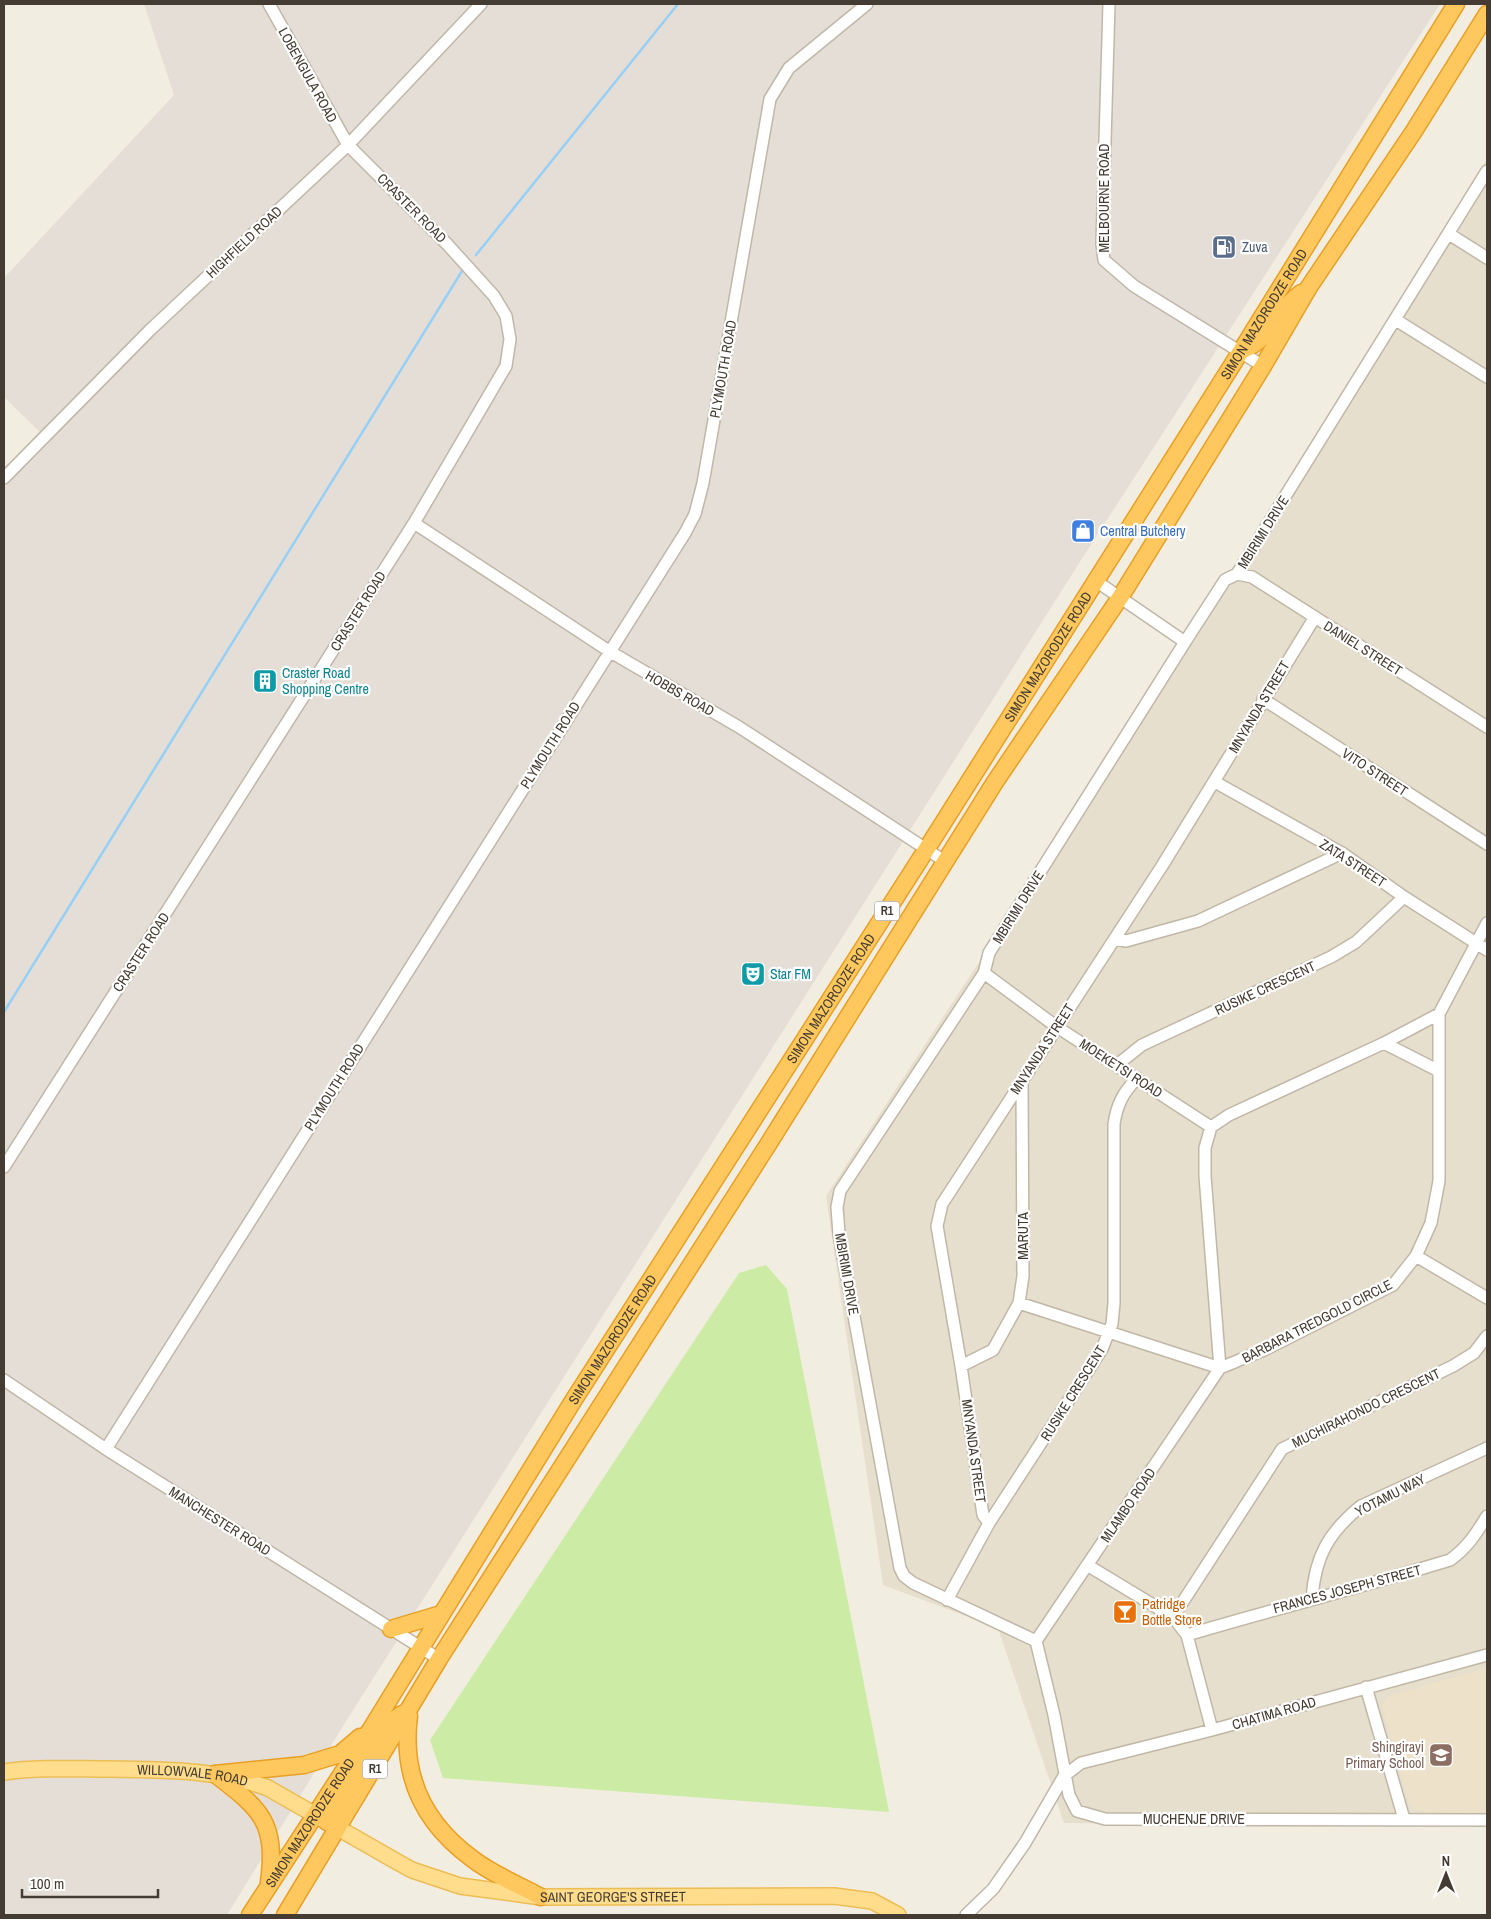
<svg xmlns="http://www.w3.org/2000/svg" width="1491" height="1919" font-family="'Archivo Narrow',sans-serif">
<style>
.residential{fill:#e7dfce}
.industrial{fill:#e4ded7}
.education{fill:#ede2c9}
.green{fill:#cceba5}
.lines{fill:none;stroke-linecap:round;stroke-linejoin:round}
.stream{stroke:#97d0f6;stroke-width:2.5}
.minor-casing{stroke:#c1b7a6;stroke-width:14}
.major-casing{stroke:#edbd54;stroke-width:18}
.highway-casing{stroke:#e99f24;stroke-width:19}
.minor{stroke:#fff;stroke-width:11}
.major{stroke:#ffdd8d;stroke-width:15}
.highway{stroke:#ffc85f;stroke-width:16}
.labels{text-anchor:middle;dominant-baseline:central;stroke-width:4.5;stroke-linejoin:round;paint-order:stroke}
.shield{fill:#fff;stroke:#7c7670;stroke-width:1}
.shield-label{font-size:12px;font-weight:bold;fill:#443c32}
.street-label{font-size:14px;fill:#443c32;stroke:#fff}
.service-label{font-size:14px;fill:#4e5e75;stroke:#fff;text-anchor:start}
.shop-label{font-size:14px;fill:#366cbe;stroke:#fff;text-anchor:start}
.culture-label{font-size:14px;fill:#0d838f;stroke:#fff;text-anchor:start}
.food-label{font-size:14px;fill:#c56008;stroke:#fff;text-anchor:start}
.education-label{font-size:14px;fill:#785e54;stroke:#fff;text-anchor:end}
</style>
<rect width="100%" height="100%" fill="#f2ede1"/>
<path class="residential" d="M 1487,159 L 1487,1827 L 1064,1823 L 998,1628 L 883,1585 L 826,1196 L 1248,551 Z"/>
<path class="industrial" d="M 144,4 L 1440,4 L 1083,557 L 343,1726 L 227,1915 L 4,1915 L 4,487 L 50,442 L 4,397 L 4,278 L 174,95 Z"/>
<path class="education" d="M 1487,1668 L 1487,1813 L 1419,1812 L 1409,1804 L 1382,1706 L 1389,1696 Z"/>
<path class="green" d="M 766,1265 L 787,1289 L 889,1812 L 443,1778 L 430,1740 L 739,1273 Z"/>
<g class="lines">
<path class="stream" d="M 476,255 L 678,4
M 4,1012 L 462,271"/>
<defs>
<path id="minor" d="M 1109,4 L 1102,244 L 1104,260 L 1134,286 L 1263,366
M 1449,234 L 1487,258
M 1396,320 L 1487,377
M 4,478 L 150,330 L 348,145 L 481,4
M 414,523 L 609,651 L 739,727 L 946,862
M 1237,574 L 1252,577 L 1487,727
M 1096,581 L 1185,642
M 1263,699 L 1487,844
M 1215,782 L 1342,853 L 1404,897 L 1487,950
M 1115,939 L 1126,941 L 1198,921 L 1342,853
M 984,973 L 1057,1027 L 1211,1127
M 1439,1014 L 1439,1181 L 1431,1223 L 1416,1256 L 1393,1285 L 1264,1350 L 1220,1368 L 1205,1176 L 1205,1148 L 1211,1127 L 1229,1115 L 1384,1043 Z
M 1439,1014 L 1487,923
M 1384,1043 L 1437,1070
M 1117,1065 L 1142,1045 L 1331,957 L 1356,942 L 1404,897
M 4,1167 L 414,523 L 506,366 L 510,339 L 506,316 L 494,296 L 447,244 L 348,145 L 269,4
M 1416,1256 L 1487,1298
M 1019,1303 L 1220,1368 L 1036,1641
M 961,1366 L 993,1350 L 1019,1303 L 1023,1276 L 1022,1080
M 4,1380 L 106,1449 L 439,1659
M 106,1449 L 685,533 L 695,514 L 703,483 L 770,99 L 789,68 L 867,4
M 989,1523 L 983,1515 L 961,1366 L 937,1226 L 942,1204 L 1162,866 L 1315,617
M 1087,1565 L 1173,1617 L 1187,1635 L 1212,1730
M 1312,1598 C 1315,1556 1329,1532 1361,1506 L 1487,1448
M 947,1600 L 989,1523 L 1102,1349 L 1112,1324 L 1114,1303 L 1114,1124 C 1117,1104 1123,1093 1137,1078
M 1173,1617 L 1282,1449 L 1453,1366 L 1474,1353 L 1487,1336
M 1187,1635 C 1275,1609 1362,1587 1450,1560 C 1467,1548 1476,1534 1487,1516
M 1036,1641 L 913,1583 L 904,1576 L 900,1568 L 839,1234 L 837,1207 L 840,1191 L 984,973 L 989,953 L 1185,642 L 1225,580 L 1237,574 L 1487,171
M 1036,1641 L 1054,1715 L 1069,1795 L 1077,1811 L 1105,1819 L 1487,1820
M 1366,1687 L 1404,1819
M 966,1915 L 993,1889 L 1025,1843 L 1064,1776 L 1081,1763 L 1212,1730 L 1487,1655"/>
<g id="major">
<path id="s1" d="M 4,1772 C 39,1767 74,1769 110,1769 C 162,1770 218,1769 268,1788 L 394,1860 L 412,1870 L 460,1886 L 541,1897 L 834,1896 L 872,1901 L 898,1915"/>
</g>
<g id="highway">
<path d="M 1245,349 C 1270,339 1279,308 1301,293"/>
<path d="M 391,1629 L 441,1614"/>
<path d="M 409,1716 C 401,1776 424,1824 474,1860 C 494,1875 519,1885 541,1897"/>
<path d="M 215,1774 L 304,1765 L 340,1754 L 360,1737"/>
<path d="M 215,1774 C 260,1809 277,1821 269,1882"/>
<path d="M 327,1822 L 389,1723 L 402,1714"/>
<path id="s2" d="M 250,1915 L 371,1729 L 573,1401 L 926,850 L 1241,351 L 1456,4"/>
<path d="M 285,1915 L 439,1659 L 769,1143 L 995,782 L 1121,596 L 1263,366 L 1309,287 L 1414,131 L 1487,14"/>
</g>
</defs>
<use href="#minor" class="minor-casing"/>
<use href="#major" class="major-casing"/>
<use href="#highway" class="highway-casing"/>
<use href="#minor" class="minor"/>
<use href="#major" class="major"/>
<use href="#highway" class="highway"/>
</g>
<defs>
<symbol id="fuel-square" viewBox="-11 -11 22 22"><rect x="-9" y="-9" width="18" height="18" rx="4" fill="#5c6f8a" stroke="#fff"/><path d="M-5.5-6h7V0h2V4h1.3V-2.5L3-4.5l.8-.8L6-3V5H2.5V1h-1V6h-7ZM-4.2-4.7v3.2H.2V-4.7Z" fill="#fff"/></symbol>
<symbol id="shop-square" viewBox="-11 -11 22 22"><rect x="-9" y="-9" width="18" height="18" rx="4" fill="#3f7fe0" stroke="#fff"/><path d="M-5-2.5h2.3a2.7 3.5 0 0 1 5.4 0H5L5.5 6h-11ZM-1.5-2.5h3a1.5 2.3 0 0 0-3 0Z" fill="#fff"/></symbol>
<symbol id="building-square" viewBox="-11 -11 22 22"><rect x="-9" y="-9" width="18" height="18" rx="4" fill="#0f9aa8" stroke="#fff"/><path d="M-4-6H4V6H1V3H-1V6H-4ZM-2.5-4.3h1.7v1.8h-1.7ZM.8-4.3h1.7v1.8H.8ZM-2.5-1h1.7V.8h-1.7ZM.8-1h1.7V.8H.8Z" fill="#fff"/></symbol>
<symbol id="theatre-square" viewBox="-11 -11 22 22"><rect x="-9" y="-9" width="18" height="18" rx="4" fill="#0f9aa8" stroke="#fff"/><path d="M-5-5.5Q0-4 5-5.5V0Q5 5 0 6Q-5 5-5 0ZM-3.3-2.5H-1v1.5H-3.3ZM1-2.5H3.3v1.5H1ZM-2.8 1Q0 5.5 2.8 1Z" fill="#fff"/></symbol>
<symbol id="bar-square" viewBox="-11 -11 22 22"><rect x="-9" y="-9" width="18" height="18" rx="4" fill="#e8710a" stroke="#fff"/><path d="M-6-5H6L.8 .8V4.5H3.5V6h-7V4.5H-.8V.8Z" fill="#fff"/></symbol>
<symbol id="school-square" viewBox="-11 -11 22 22"><rect x="-9" y="-9" width="18" height="18" rx="4" fill="#8d6e63" stroke="#fff"/><path d="M0-5L7-2L0 1L-7-2ZM-4 1L0 2.5L4 1V4Q0 6-4 4Z" fill="#fff"/></symbol>
</defs>
<g fill-rule="evenodd">
<use href="#fuel-square" x="1210" y="233" width="28" height="28"/>
<use href="#shop-square" x="1069" y="517" width="28" height="28"/>
<use href="#building-square" x="251" y="667" width="28" height="28"/>
<use href="#theatre-square" x="739" y="960" width="28" height="28"/>
<use href="#bar-square" x="1111" y="1598" width="28" height="28"/>
<use href="#school-square" x="1427" y="1741" width="28" height="28"/>
</g>
<g class="labels">
<g class="shield">
<rect x="874.5" y="901.5" width="25" height="19" rx="4"/>
<rect x="362.5" y="1759.5" width="25" height="19" rx="4"/>
</g>
<g class="shield-label">
<text x="887" y="911">R1</text>
<text x="375" y="1769">R1</text>
</g>
<g class="street-label">
<text transform="translate(308 75) rotate(61)">LOBENGULA ROAD</text>
<text transform="translate(1104 198) rotate(-90)">MELBOURNE ROAD</text>
<text transform="translate(412 208) rotate(45)">CRASTER ROAD</text>
<text transform="translate(244 242) rotate(-43)">HIGHFIELD ROAD</text>
<text stroke="none"><textPath href="#s2" startOffset="1895">SIMON MAZORODZE ROAD</textPath></text>
<text transform="translate(723 369) rotate(-80)">PLYMOUTH ROAD</text>
<text transform="translate(1263 532) rotate(-58)">MBIRIMI DRIVE</text>
<text transform="translate(358 611) rotate(-58)">CRASTER ROAD</text>
<text transform="translate(1363 648) rotate(32)">DANIEL STREET</text>
<text stroke="none"><textPath href="#s2" startOffset="1490">SIMON MAZORODZE ROAD</textPath></text>
<text transform="translate(680 693) rotate(30)">HOBBS ROAD</text>
<text transform="translate(1259 707) rotate(-59)">MNYANDA STREET</text>
<text transform="translate(550 745) rotate(-58)">PLYMOUTH ROAD</text>
<text transform="translate(1375 772) rotate(33)">VITO STREET</text>
<text transform="translate(1353 863) rotate(33)">ZATA STREET</text>
<text transform="translate(1018 907) rotate(-58)">MBIRIMI DRIVE</text>
<text transform="translate(141 952) rotate(-57)">CRASTER ROAD</text>
<text transform="translate(1265 988) rotate(-25)">RUSIKE CRESCENT</text>
<text stroke="none"><textPath href="#s2" startOffset="1085">SIMON MAZORODZE ROAD</textPath></text>
<text transform="translate(1042 1049) rotate(-57)">MNYANDA STREET</text>
<text transform="translate(1121 1068) rotate(33)">MOEKETSI ROAD</text>
<text transform="translate(334 1087) rotate(-58)">PLYMOUTH ROAD</text>
<text transform="translate(1023 1236) rotate(-90)">MARUTA</text>
<text transform="translate(847 1274) rotate(80)">MBIRIMI DRIVE</text>
<text transform="translate(1317 1321) rotate(-27)">BARBARA TREDGOLD CIRCLE</text>
<text stroke="none"><textPath href="#s2" startOffset="680">SIMON MAZORODZE ROAD</textPath></text>
<text transform="translate(1073 1393) rotate(-58)">RUSIKE CRESCENT</text>
<text transform="translate(1366 1408) rotate(-26)">MUCHIRAHONDO CRESCENT</text>
<text transform="translate(974 1451) rotate(82)">MNYANDA STREET</text>
<text transform="translate(1390 1495) rotate(-27)">YOTAMU WAY</text>
<text transform="translate(1128 1505) rotate(-56)">MLAMBO ROAD</text>
<text transform="translate(220 1521) rotate(32)">MANCHESTER ROAD</text>
<text transform="translate(1347 1589) rotate(-15)">FRANCES JOSEPH STREET</text>
<text transform="translate(1274 1713) rotate(-16)">CHATIMA ROAD</text>
<text stroke="none"><textPath href="#s1" startOffset="189">WILLOWVALE ROAD</textPath></text>
<text x="1194" y="1819">MUCHENJE DRIVE</text>
<text stroke="none"><textPath href="#s2" startOffset="110">SIMON MAZORODZE ROAD</textPath></text>
<text stroke="none"><textPath href="#s1" startOffset="636">SAINT GEORGE'S STREET</textPath></text>
</g>
<g class="service-label">
<text x="1242" y="247">Zuva</text>
</g>
<g class="shop-label">
<text x="1100" y="531">Central Butchery</text>
</g>
<g class="culture-label">
<text x="282" y="673">Craster Road<tspan x="282" dy="16">Shopping Centre</tspan></text>
<text x="770" y="974">Star FM</text>
</g>
<g class="food-label">
<text x="1142" y="1604">Patridge<tspan x="1142" dy="16">Bottle Store</tspan></text>
</g>
<g class="education-label">
<text x="1424" y="1747">Shingirayi<tspan x="1424" dy="16">Primary School</tspan></text>
</g>
</g>
<rect width="1491" height="1919" fill="none" stroke="#443c32" stroke-width="10"/>
<g transform="translate(1446 1874)" stroke="#ffffff" stroke-width="4" paint-order="stroke">
<path d="M0-4L9 19L0 12L-9 19Z" fill="#443c32"/>
<text y="-8" font-size="14" font-weight="bold" text-anchor="middle" fill="#443c32">N</text>
</g>
<path d="M22 1889v8h136v-8" fill="none" stroke="#443c32" stroke-width="2.5"/>
<text x="30" y="1889" font-size="15" fill="#443c32" stroke="#ffffff" stroke-width="4" paint-order="stroke">100 m</text>
</svg>
